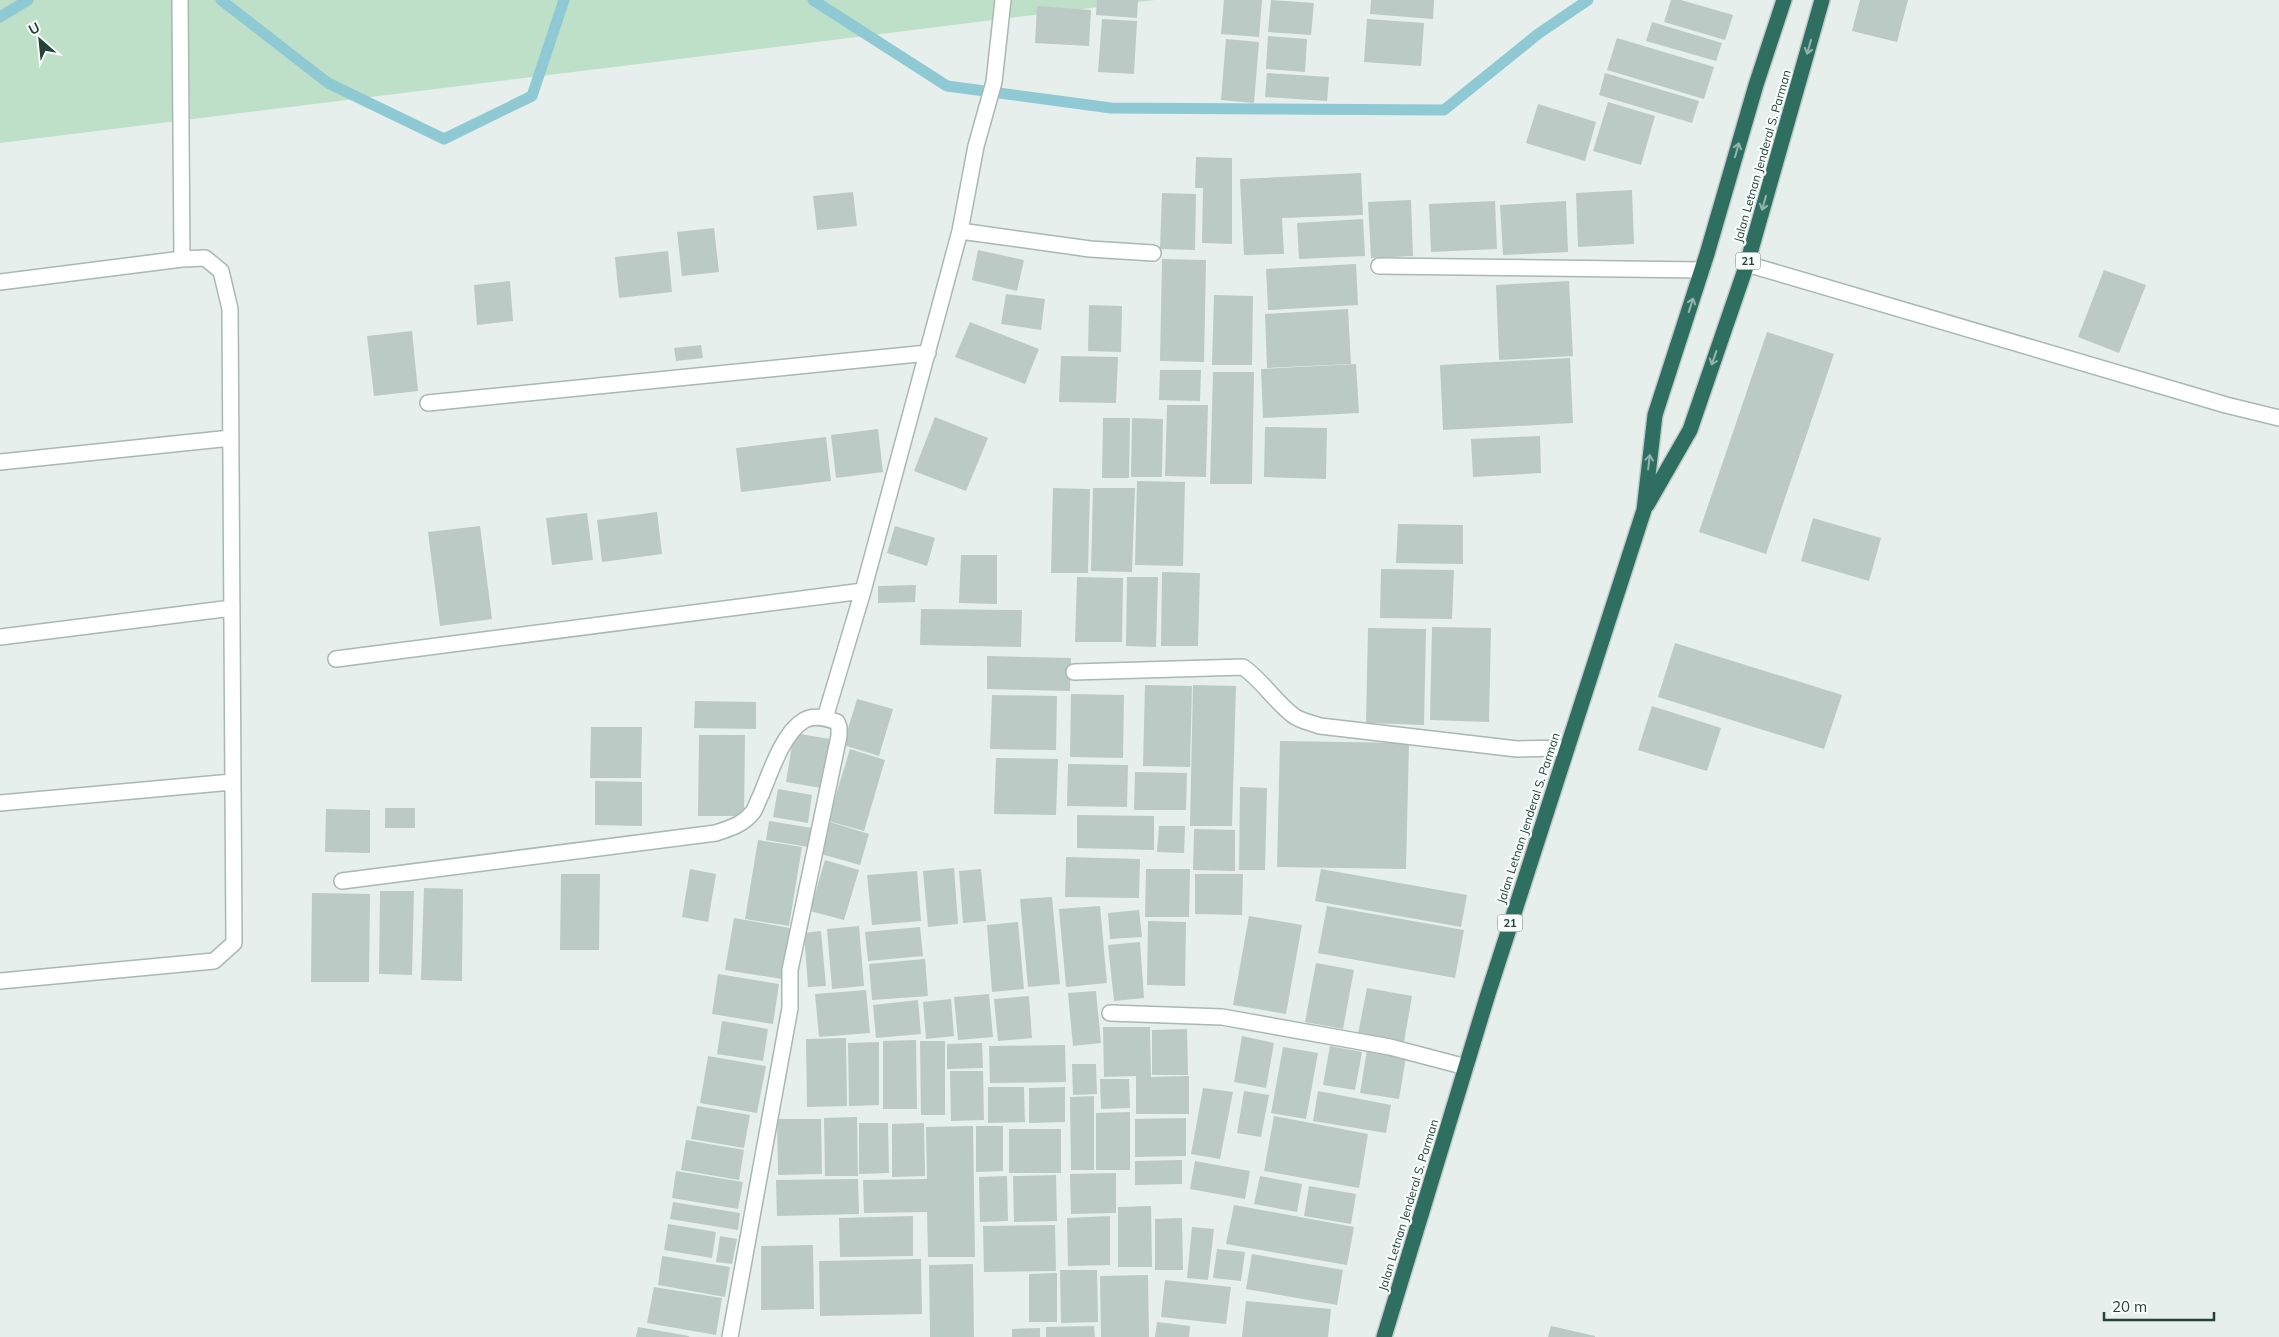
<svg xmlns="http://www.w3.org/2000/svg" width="2279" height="1337" font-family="Mulish,sans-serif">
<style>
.green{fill:#bfe0c8}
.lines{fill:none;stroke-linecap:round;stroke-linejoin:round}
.stream{stroke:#8ec9d4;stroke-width:11}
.building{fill:#bbcac4}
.minor-casing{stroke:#a8b8b2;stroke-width:18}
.highway-casing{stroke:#c2cac8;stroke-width:18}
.minor{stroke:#fff;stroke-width:15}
.highway{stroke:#2f6f62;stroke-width:15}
.oneway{stroke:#93b5ae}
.labels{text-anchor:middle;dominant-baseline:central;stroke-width:4.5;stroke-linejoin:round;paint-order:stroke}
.shield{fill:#f7fbf9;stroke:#637a73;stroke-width:1}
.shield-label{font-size:11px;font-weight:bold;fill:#24423a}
.street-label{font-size:12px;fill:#24423a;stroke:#f7fbf9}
</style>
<rect width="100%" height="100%" fill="#e6efeb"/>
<path class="green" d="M 0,0 L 1155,0 L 0,143 Z"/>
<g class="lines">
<path class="stream" d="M 221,0 L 328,83 L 444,139 L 532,96 L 564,0
M 813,0 L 947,86 L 1111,108 L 1444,110 L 1538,34 L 1588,0
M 0,17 L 28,0"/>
</g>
<path class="building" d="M 1097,0 L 1138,0 L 1137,18 L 1096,15 Z
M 1224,0 L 1262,0 L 1259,37 L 1221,34 Z
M 1271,0 L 1314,3 L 1311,35 L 1268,32 Z
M 1371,0 L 1434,0 L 1433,19 L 1370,14 Z
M 1671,0 L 1681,0 L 1733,15 L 1725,40 L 1664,22 Z
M 1860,0 L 1908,0 L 1897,42 L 1852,31 Z
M 1037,6 L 1091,10 L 1089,46 L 1035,43 Z
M 1102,19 L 1137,21 L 1134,74 L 1098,72 Z
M 1367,19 L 1424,23 L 1421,66 L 1364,62 Z
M 1652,22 L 1722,43 L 1716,61 L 1646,41 Z
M 1268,36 L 1307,39 L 1305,72 L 1266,69 Z
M 1617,38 L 1714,67 L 1704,99 L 1607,70 Z
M 1226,39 L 1259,42 L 1254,103 L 1221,100 Z
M 1267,73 L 1329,77 L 1327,101 L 1265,97 Z
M 1605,73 L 1699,101 L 1692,123 L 1599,95 Z
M 1608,102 L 1655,116 L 1641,165 L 1593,151 Z
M 1538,104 L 1596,122 L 1585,161 L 1526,143 Z
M 1196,157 L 1232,158 L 1232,244 L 1202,243 L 1203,188 L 1195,188 Z
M 1361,173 L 1363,215 L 1282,218 L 1284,254 L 1244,255 L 1240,179 Z
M 1632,190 L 1634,244 L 1578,247 L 1576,193 Z
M 853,192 L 857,226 L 817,230 L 813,196 Z
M 1162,193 L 1196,194 L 1195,250 L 1160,249 Z
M 1411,200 L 1413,256 L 1371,258 L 1368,202 Z
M 1495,201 L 1497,249 L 1431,252 L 1429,204 Z
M 1566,201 L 1568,252 L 1503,255 L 1500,205 Z
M 1363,219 L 1365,256 L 1299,259 L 1297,223 Z
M 714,228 L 719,272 L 682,276 L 677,232 Z
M 978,250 L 1024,260 L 1017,291 L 972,280 Z
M 668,251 L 672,292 L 619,298 L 615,257 Z
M 1162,259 L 1206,260 L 1204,362 L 1160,361 Z
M 1356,264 L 1358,305 L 1268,310 L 1266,269 Z
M 2104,270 L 2146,285 L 2119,353 L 2078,337 Z
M 510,281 L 513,321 L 477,325 L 474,285 Z
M 1569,281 L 1573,356 L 1499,360 L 1496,285 Z
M 1006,294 L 1045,299 L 1041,330 L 1001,324 Z
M 1214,295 L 1253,296 L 1252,365 L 1212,365 Z
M 1089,305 L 1122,306 L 1121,352 L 1088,351 Z
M 1348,309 L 1351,364 L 1267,368 L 1265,314 Z
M 970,322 L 1039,349 L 1025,384 L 955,357 Z
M 412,331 L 418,391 L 374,396 L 367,336 Z
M 1767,332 L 1834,354 L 1766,554 L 1699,532 Z
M 701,345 L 703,358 L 676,361 L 674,348 Z
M 1061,356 L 1118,357 L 1116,403 L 1059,402 Z
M 1570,358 L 1573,423 L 1443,430 L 1440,365 Z
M 1356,364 L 1359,413 L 1263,418 L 1261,369 Z
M 1160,370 L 1201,370 L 1200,401 L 1159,400 Z
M 1213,372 L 1254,372 L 1252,484 L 1210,484 Z
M 1167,405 L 1208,405 L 1206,477 L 1165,476 Z
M 935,417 L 988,438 L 966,491 L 914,471 Z
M 1103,418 L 1130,418 L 1129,478 L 1102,478 Z
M 1132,418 L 1163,419 L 1162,477 L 1131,477 Z
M 1265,427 L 1327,428 L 1326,479 L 1264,477 Z
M 878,429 L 883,472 L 836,478 L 831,435 Z
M 1540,436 L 1541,473 L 1473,477 L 1471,439 Z
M 826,437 L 831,481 L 741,492 L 736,448 Z
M 1137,481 L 1185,482 L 1183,566 L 1135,565 Z
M 1053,488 L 1090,489 L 1088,573 L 1051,573 Z
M 1093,488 L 1135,488 L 1132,572 L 1091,571 Z
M 657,512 L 662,554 L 602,562 L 597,520 Z
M 587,513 L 593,560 L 552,565 L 546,518 Z
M 1813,518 L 1881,538 L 1869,581 L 1801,561 Z
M 1398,524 L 1463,525 L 1463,564 L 1396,563 Z
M 480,526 L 492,619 L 440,626 L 428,532 Z
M 895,526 L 935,538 L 927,566 L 887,553 Z
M 961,555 L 997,555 L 997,604 L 959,603 Z
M 1381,569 L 1454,570 L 1452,619 L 1380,618 Z
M 1162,572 L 1200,573 L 1198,646 L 1161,646 Z
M 1077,577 L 1123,578 L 1122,642 L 1075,642 Z
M 1127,577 L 1158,577 L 1156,647 L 1126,646 Z
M 916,585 L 915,602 L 878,603 L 878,586 Z
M 921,609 L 1022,610 L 1021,647 L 920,645 Z
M 1432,627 L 1491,628 L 1489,722 L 1430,720 Z
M 1368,628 L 1426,629 L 1424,725 L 1366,723 Z
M 1675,643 L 1842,695 L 1824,749 L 1658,697 Z
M 987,656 L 1071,658 L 1070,691 L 987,689 Z
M 1145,685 L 1192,686 L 1190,767 L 1143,766 Z
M 1193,685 L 1236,686 L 1232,826 L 1190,826 Z
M 1071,694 L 1124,695 L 1123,758 L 1070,757 Z
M 992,695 L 1057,696 L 1056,750 L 990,749 Z
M 857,699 L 893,709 L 879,756 L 843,745 Z
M 695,701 L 756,702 L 756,729 L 694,728 Z
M 1652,706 L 1721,728 L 1707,771 L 1638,750 Z
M 591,727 L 642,727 L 641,778 L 590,778 Z
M 794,733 L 830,739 L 821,788 L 786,782 Z
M 699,735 L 745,735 L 744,816 L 698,816 Z
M 1280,741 L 1409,743 L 1406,869 L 1277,867 Z
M 850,749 L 885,760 L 864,831 L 828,821 Z
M 996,758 L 1058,759 L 1056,815 L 994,814 Z
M 1068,764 L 1128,765 L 1127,807 L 1067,806 Z
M 1135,772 L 1187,773 L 1186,810 L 1134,810 Z
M 595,781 L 642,782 L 642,826 L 595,825 Z
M 1240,787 L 1267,788 L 1265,870 L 1239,870 Z
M 778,789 L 812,795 L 808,823 L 773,817 Z
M 385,808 L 415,808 L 415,828 L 385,828 Z
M 326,809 L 370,810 L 370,853 L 325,852 Z
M 1077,815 L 1154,816 L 1154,850 L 1077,848 Z
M 769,821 L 812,828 L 808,847 L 766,840 Z
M 830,822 L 869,834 L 860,865 L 821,854 Z
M 1159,826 L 1185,826 L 1184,853 L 1157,852 Z
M 1194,829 L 1235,830 L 1235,871 L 1193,870 Z
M 758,840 L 802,847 L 789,926 L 745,919 Z
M 1066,857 L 1140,859 L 1139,898 L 1065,897 Z
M 825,860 L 859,870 L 844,920 L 810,911 Z
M 954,868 L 958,924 L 928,927 L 923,871 Z
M 690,869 L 716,874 L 708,922 L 682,917 Z
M 981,869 L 986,921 L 963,923 L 959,871 Z
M 1146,869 L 1190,869 L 1189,917 L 1145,917 Z
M 1321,869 L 1467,895 L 1461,927 L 1315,901 Z
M 917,871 L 921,921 L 872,925 L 867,875 Z
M 561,874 L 600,874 L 599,950 L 560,950 Z
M 1195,874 L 1243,874 L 1242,915 L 1195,914 Z
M 424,888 L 463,889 L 462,981 L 421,980 Z
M 380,891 L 414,891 L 412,975 L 379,974 Z
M 312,893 L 370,894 L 369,982 L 311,982 Z
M 1052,897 L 1060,984 L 1028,987 L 1020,899 Z
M 1100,906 L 1107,983 L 1066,987 L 1059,909 Z
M 1327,906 L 1464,930 L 1455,978 L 1318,953 Z
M 1139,910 L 1142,937 L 1110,939 L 1108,913 Z
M 1249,916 L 1302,925 L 1286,1014 L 1233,1005 Z
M 734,918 L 790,928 L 782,979 L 725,970 Z
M 1148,921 L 1186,922 L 1185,986 L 1147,985 Z
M 1018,922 L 1024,989 L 992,992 L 987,925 Z
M 859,926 L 864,986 L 832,989 L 827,929 Z
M 920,927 L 923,956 L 868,961 L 865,932 Z
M 821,931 L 826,986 L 808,987 L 804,933 Z
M 1140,942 L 1144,998 L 1114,1001 L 1108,945 Z
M 925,959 L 928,996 L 872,1000 L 869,964 Z
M 1316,963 L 1354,970 L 1343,1029 L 1305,1022 Z
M 718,974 L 779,984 L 773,1024 L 712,1014 Z
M 1367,988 L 1412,996 L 1404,1042 L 1358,1034 Z
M 866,990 L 870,1033 L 819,1037 L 815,994 Z
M 1096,991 L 1101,1043 L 1073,1046 L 1068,993 Z
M 989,994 L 993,1037 L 958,1040 L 954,997 Z
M 1029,996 L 1032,1038 L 998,1041 L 994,999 Z
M 951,999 L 954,1036 L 926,1039 L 923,1002 Z
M 918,1000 L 921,1034 L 876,1038 L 873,1005 Z
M 722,1021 L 768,1029 L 763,1061 L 717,1054 Z
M 1103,1027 L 1150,1027 L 1151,1077 L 1189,1076 L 1189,1114 L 1136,1114 L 1136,1076 L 1104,1077 Z
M 1187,1029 L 1188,1075 L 1152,1075 L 1152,1030 Z
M 1242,1036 L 1274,1043 L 1266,1088 L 1234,1082 Z
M 846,1038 L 847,1106 L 807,1107 L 806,1039 Z
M 916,1040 L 917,1109 L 883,1109 L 883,1041 Z
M 920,1041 L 945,1041 L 945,1115 L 921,1115 Z
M 879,1042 L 879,1105 L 849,1106 L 848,1043 Z
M 982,1043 L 983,1068 L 947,1069 L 947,1044 Z
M 1065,1045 L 1066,1082 L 990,1083 L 989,1046 Z
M 1330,1046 L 1362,1052 L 1355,1090 L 1323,1085 Z
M 1283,1047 L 1318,1053 L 1306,1119 L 1271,1113 Z
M 1367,1050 L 1406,1057 L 1399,1099 L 1360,1093 Z
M 708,1056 L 766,1066 L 757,1113 L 700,1103 Z
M 1072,1064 L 1096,1064 L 1097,1094 L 1073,1095 Z
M 950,1071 L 983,1071 L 984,1120 L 951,1121 Z
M 1100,1079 L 1129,1079 L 1130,1108 L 1101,1109 Z
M 988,1087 L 1024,1087 L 1025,1122 L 988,1123 Z
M 1065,1087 L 1065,1122 L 1029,1123 L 1029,1088 Z
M 1203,1088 L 1233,1092 L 1220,1159 L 1191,1154 Z
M 1244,1091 L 1269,1095 L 1261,1137 L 1237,1133 Z
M 1318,1091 L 1391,1105 L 1386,1133 L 1313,1121 Z
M 1094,1096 L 1094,1170 L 1071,1170 L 1070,1097 Z
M 697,1106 L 750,1115 L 744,1148 L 691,1139 Z
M 1130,1112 L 1130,1170 L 1096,1170 L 1096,1113 Z
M 1274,1116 L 1368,1134 L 1359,1188 L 1264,1171 Z
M 857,1117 L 858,1176 L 825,1176 L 824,1118 Z
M 1186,1118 L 1186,1156 L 1135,1157 L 1135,1119 Z
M 777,1119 L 821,1119 L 822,1174 L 778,1175 Z
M 859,1123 L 888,1123 L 889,1173 L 859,1174 Z
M 924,1123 L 925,1176 L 892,1177 L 892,1124 Z
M 973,1126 L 975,1257 L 928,1257 L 927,1212 L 864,1213 L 863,1180 L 927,1179 L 926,1127 Z
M 976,1126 L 1003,1126 L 1003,1171 L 976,1172 Z
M 1009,1129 L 1061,1129 L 1061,1173 L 1009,1173 Z
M 686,1140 L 744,1150 L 739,1180 L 681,1170 Z
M 1182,1160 L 1182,1184 L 1135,1185 L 1135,1161 Z
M 1195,1161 L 1250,1171 L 1245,1199 L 1190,1189 Z
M 676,1171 L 743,1182 L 738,1209 L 672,1198 Z
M 1116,1173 L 1116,1213 L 1071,1214 L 1070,1174 Z
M 1056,1175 L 1057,1221 L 1014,1222 L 1013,1176 Z
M 1007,1176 L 1008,1221 L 980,1222 L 979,1177 Z
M 1260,1176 L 1302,1184 L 1297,1212 L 1254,1204 Z
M 858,1179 L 859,1214 L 777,1216 L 776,1180 Z
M 1309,1186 L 1356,1194 L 1351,1224 L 1304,1216 Z
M 673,1202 L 740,1213 L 738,1230 L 670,1219 Z
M 1234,1205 L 1354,1227 L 1347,1265 L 1226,1244 Z
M 1151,1206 L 1152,1267 L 1118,1267 L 1118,1207 Z
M 913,1216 L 913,1256 L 840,1257 L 839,1218 Z
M 1110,1216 L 1110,1265 L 1068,1266 L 1067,1218 Z
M 1182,1218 L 1183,1270 L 1155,1270 L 1155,1219 Z
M 668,1224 L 716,1232 L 712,1258 L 664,1250 Z
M 1055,1225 L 1056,1271 L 984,1272 L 983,1226 Z
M 1192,1227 L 1214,1229 L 1208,1280 L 1187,1278 Z
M 720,1236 L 737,1239 L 732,1264 L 716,1262 Z
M 813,1245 L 814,1309 L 761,1310 L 761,1246 Z
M 1217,1249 L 1245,1252 L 1241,1281 L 1213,1278 Z
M 1252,1254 L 1343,1270 L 1337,1305 L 1246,1289 Z
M 662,1256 L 730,1267 L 725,1297 L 658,1285 Z
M 921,1259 L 922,1314 L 820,1316 L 819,1261 Z
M 973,1264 L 974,1337 L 930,1337 L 929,1265 Z
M 1060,1270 L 1097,1270 L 1098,1322 L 1061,1323 Z
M 1057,1273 L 1057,1322 L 1029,1322 L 1029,1274 Z
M 1148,1275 L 1149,1337 L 1101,1337 L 1100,1276 Z
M 1165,1280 L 1231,1287 L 1226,1324 L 1161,1317 Z
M 654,1287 L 722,1298 L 716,1335 L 647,1323 Z
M 1246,1301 L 1331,1309 L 1328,1337 L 1242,1337 Z
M 1157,1322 L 1190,1326 L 1189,1337 L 1155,1337 Z
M 1094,1326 L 1095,1337 L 1046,1337 L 1046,1327 Z
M 1551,1326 L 1595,1336 L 1595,1337 L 1548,1337 Z
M 638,1327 L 689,1336 L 689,1337 L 636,1337 Z
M 1040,1328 L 1040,1337 L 1012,1337 L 1012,1329 Z"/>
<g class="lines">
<defs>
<path id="minor" d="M 180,0 L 182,259
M 960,231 L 1090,249 L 1153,253
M 1747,264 L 2226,405 L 2279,418
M 1379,266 L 1702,270
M 0,282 L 182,259 L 205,258 L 221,271 L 230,309 L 234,943 L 214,961 L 0,981
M 428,403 L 928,353
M 0,462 L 231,438
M 0,637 L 232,608
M 336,659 L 863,591
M 1074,672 L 1243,667 C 1263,681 1275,702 1294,716 C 1301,721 1312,723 1320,726 L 1517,749 L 1567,748
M 825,718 L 863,591 L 960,231 L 976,146 L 994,82 L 1003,0
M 0,803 L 232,782
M 342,881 L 716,833 C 730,828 743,825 753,812 C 756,808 758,800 761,795 C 770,773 783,733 803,721 C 813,714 826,718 837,722 L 839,727 L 839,736 L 790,970 L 790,1008 L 730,1337
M 1110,1013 L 1222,1017 L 1390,1047 L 1466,1067"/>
<path id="highway" d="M 1647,505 L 1690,430 L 1747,264 L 1822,0
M 1384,1337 L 1488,994 L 1644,510 L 1655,415 L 1707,254 L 1756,85 L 1784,0"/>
</defs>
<use href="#minor" class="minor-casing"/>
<use href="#highway" class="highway-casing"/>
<use href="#minor" class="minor"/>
<use href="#highway" class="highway"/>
</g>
<defs><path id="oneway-shaft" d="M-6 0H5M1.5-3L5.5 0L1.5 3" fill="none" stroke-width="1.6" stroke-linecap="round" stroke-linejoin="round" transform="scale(1.25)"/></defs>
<g class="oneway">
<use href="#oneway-shaft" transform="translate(1809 47) rotate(106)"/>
<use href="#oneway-shaft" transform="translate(1737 150) rotate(-74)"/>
<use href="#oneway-shaft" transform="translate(1764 203) rotate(106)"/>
<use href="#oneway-shaft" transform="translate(1691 305) rotate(-72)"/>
<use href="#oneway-shaft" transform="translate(1714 358) rotate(109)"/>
<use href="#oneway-shaft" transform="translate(1649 462) rotate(-83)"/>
</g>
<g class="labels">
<g class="shield">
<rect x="1735.5" y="252.5" width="25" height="17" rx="4"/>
<rect x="1497.5" y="914.5" width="25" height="17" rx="4"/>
</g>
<g class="shield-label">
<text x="1748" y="261">21</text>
<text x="1510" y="923">21</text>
</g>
<g class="street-label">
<text transform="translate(1762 156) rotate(-74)">Jalan Letnan Jenderal S. Parman</text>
<text transform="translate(1528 818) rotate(-72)">Jalan Letnan Jenderal S. Parman</text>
<text transform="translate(1408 1205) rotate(-73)">Jalan Letnan Jenderal S. Parman</text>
</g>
</g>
<g transform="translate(40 40) rotate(333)" stroke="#f7fbf9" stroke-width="4" paint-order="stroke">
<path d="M0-4L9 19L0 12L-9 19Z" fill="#24423a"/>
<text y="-8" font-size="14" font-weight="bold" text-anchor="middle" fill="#24423a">U</text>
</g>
<path d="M2104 1312v8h110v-8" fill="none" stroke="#24423a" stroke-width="2.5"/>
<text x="2112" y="1312" font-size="15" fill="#24423a" stroke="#f7fbf9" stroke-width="4" paint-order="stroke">20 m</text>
</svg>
